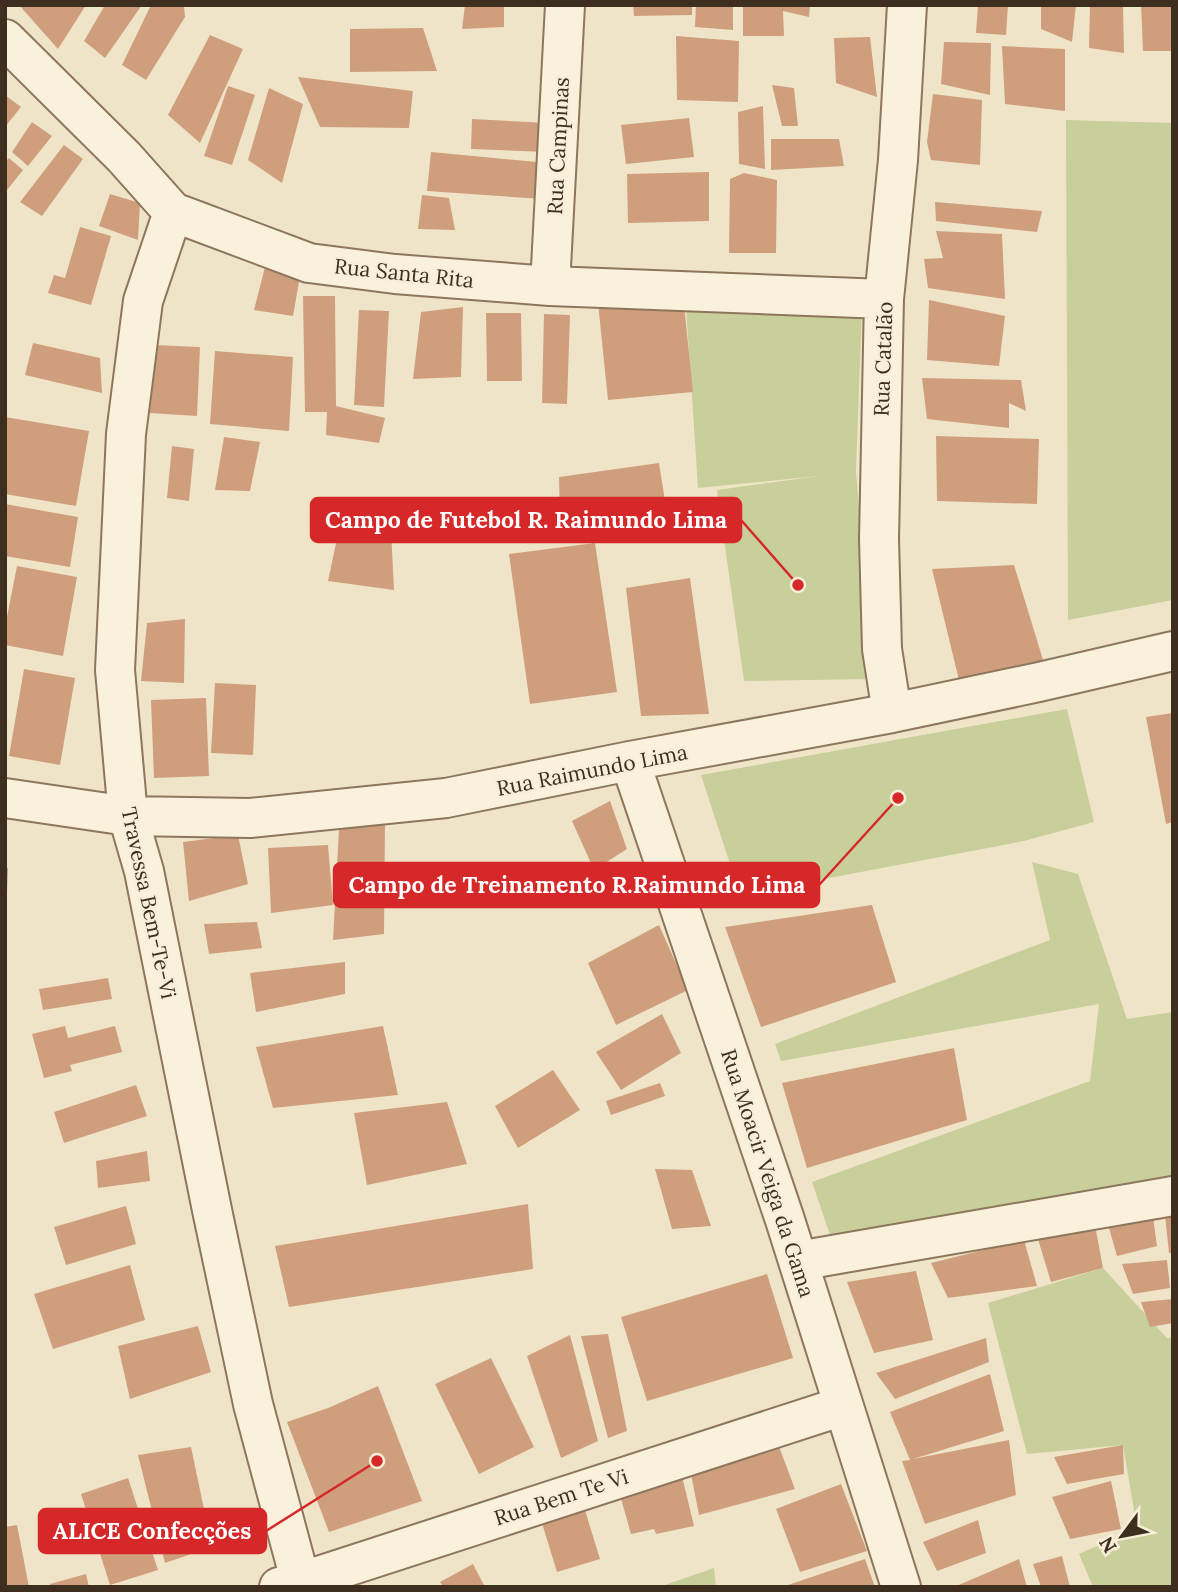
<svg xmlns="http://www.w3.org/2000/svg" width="1178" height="1592" font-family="Lora,serif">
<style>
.green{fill:#c9cf9b}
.building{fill:#cf9f7d}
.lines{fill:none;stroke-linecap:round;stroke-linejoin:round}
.minor-casing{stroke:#8d765c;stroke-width:42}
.minor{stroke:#faf1dc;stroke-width:38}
.labels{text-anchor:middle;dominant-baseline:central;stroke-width:5;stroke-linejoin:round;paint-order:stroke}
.street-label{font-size:21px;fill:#3d2e20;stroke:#f7eed8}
.leader{fill:none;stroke:#d62828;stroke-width:2.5}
.callout-dot{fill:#d62828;stroke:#f7eed8;stroke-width:2.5}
.callout{fill:#d62828;stroke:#d62828;stroke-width:2.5}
.callout-label{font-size:23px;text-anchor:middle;font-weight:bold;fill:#fff}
</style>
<rect width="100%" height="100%" fill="#f0e4c8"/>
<path class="green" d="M 1066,120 L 1173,123 L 1173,600 L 1068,620 Z
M 686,307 L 862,308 L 856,471 L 873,679 L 744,681 L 717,490 L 819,476 L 698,488 Z
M 1067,709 L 1094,822 L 1024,841 L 740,895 L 701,775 Z
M 1032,862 L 1078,874 L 1127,1019 L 1173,1012 L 1173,1190 L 831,1238 L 812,1182 L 1090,1081 L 1099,1004 L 781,1061 L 775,1044 L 1050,940 Z
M 1103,1268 L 1167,1338 L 1173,1337 L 1173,1587 L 1093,1587 L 1079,1554 L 1137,1528 L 1123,1445 L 1027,1454 L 988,1303 Z
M 714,1568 L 716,1587 L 659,1587 Z"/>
<path class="building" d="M 19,5 L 86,5 L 58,49 Z
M 105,5 L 142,5 L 105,58 L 84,41 Z
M 151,5 L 184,5 L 185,17 L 146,80 L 122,65 Z
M 465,5 L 504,5 L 504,27 L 462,29 Z
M 633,5 L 692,5 L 692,15 L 634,16 Z
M 696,5 L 733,5 L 733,30 L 695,27 Z
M 743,5 L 810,5 L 809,17 L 783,11 L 784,36 L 743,36 Z
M 978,5 L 1008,5 L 1006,35 L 976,33 Z
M 1041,5 L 1076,5 L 1072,42 L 1041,29 Z
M 1090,5 L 1123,5 L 1124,53 L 1089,48 Z
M 1141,5 L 1173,5 L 1173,51 L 1143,51 Z
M 423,28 L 437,71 L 350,72 L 350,29 Z
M 210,35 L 243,49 L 200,143 L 168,115 Z
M 676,36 L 739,41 L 738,102 L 677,100 Z
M 870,37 L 877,97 L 836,83 L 834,38 Z
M 944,42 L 991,43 L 990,95 L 941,84 Z
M 1002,46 L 1065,49 L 1065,111 L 1005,104 Z
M 298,77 L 413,91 L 409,128 L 320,127 Z
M 772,85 L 794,88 L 798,126 L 782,126 Z
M 228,86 L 255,95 L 232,165 L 204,156 Z
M 269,88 L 303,104 L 282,183 L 248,160 Z
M 933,94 L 982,100 L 980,165 L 931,160 L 927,142 Z
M 5,95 L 21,107 L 5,127 Z
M 763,106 L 765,169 L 739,164 L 738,112 Z
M 689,118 L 694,157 L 626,164 L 621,125 Z
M 472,119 L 547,123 L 546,152 L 471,149 Z
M 32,122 L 52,136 L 28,166 L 12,152 Z
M 771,139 L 839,139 L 844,166 L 771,170 Z
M 64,145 L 83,159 L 42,216 L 20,202 Z
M 431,152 L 547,163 L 542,199 L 427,191 Z
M 9,158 L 23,170 L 7,190 L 5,188 L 5,162 Z
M 709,172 L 709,221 L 628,223 L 627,174 Z
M 744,173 L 777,180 L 776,253 L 729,253 L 730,179 Z
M 110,194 L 140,203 L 138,240 L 99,226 Z
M 422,195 L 449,198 L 455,230 L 418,229 Z
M 935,202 L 1042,211 L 1037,232 L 936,221 Z
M 80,227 L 111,236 L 91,305 L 48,293 L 54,275 L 65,278 Z
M 936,231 L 1002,234 L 1005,299 L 928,288 L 924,259 L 943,258 Z
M 302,265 L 293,316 L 254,310 L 265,267 Z
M 683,295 L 693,392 L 608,400 L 598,303 Z
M 303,296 L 335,296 L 336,406 L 385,418 L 379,443 L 326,435 L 327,412 L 305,412 Z
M 929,300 L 1005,316 L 999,366 L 927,360 Z
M 463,307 L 461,377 L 413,379 L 421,312 Z
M 359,310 L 389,311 L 384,407 L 354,405 Z
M 486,313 L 521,313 L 522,381 L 487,381 Z
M 544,314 L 570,315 L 567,404 L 542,403 Z
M 33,343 L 100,358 L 102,393 L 25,375 Z
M 153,345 L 200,347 L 197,416 L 150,413 Z
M 215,351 L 293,357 L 289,431 L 210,424 Z
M 922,378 L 1021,380 L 1026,411 L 1009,403 L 1009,428 L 927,419 Z
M 5,417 L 89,431 L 76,506 L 5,494 Z
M 936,436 L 1039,439 L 1037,504 L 937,501 Z
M 224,437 L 260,442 L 250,491 L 215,490 Z
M 172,446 L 194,449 L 189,501 L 167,498 Z
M 659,463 L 665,501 L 560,519 L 559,477 Z
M 5,504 L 78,517 L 70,567 L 5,556 Z
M 343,510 L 390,510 L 394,590 L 328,581 Z
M 595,543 L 617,692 L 530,704 L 509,554 Z
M 1014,565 L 1044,663 L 959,680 L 932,569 Z
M 17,566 L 77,577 L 63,656 L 5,645 L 5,627 Z
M 690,578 L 709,714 L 641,716 L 626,588 Z
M 185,619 L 184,683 L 141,681 L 147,623 Z
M 24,669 L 75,678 L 60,765 L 9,756 Z
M 215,683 L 256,685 L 253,755 L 211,753 Z
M 206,698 L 209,776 L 154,778 L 151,700 Z
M 1173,713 L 1173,822 L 1166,824 L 1146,717 Z
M 610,801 L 627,849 L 594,870 L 572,821 Z
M 385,824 L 384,934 L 333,940 L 339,829 Z
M 238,835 L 248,884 L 189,901 L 183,842 Z
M 328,845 L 333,905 L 271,913 L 268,848 Z
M 5,868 L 8,868 L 7,893 L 5,893 Z
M 872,905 L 896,982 L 761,1027 L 725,927 Z
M 257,922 L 262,948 L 209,954 L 204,924 Z
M 659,925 L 688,990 L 616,1025 L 588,963 Z
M 345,962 L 345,994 L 256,1012 L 250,973 Z
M 108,978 L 112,999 L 43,1010 L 39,989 Z
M 662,1014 L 681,1053 L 621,1090 L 596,1052 Z
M 65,1026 L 68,1038 L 115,1026 L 122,1052 L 70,1065 L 72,1071 L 44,1078 L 32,1034 Z
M 383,1026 L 398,1095 L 273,1108 L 256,1047 Z
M 954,1048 L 967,1120 L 807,1168 L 782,1083 Z
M 553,1070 L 580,1110 L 518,1148 L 495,1106 Z
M 660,1083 L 665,1096 L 611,1115 L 606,1101 Z
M 136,1085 L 147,1116 L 64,1143 L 54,1112 Z
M 447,1102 L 467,1164 L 367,1185 L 354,1113 Z
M 147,1151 L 150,1181 L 98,1188 L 96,1161 Z
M 655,1169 L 692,1170 L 711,1226 L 672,1229 Z
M 528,1204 L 533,1269 L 289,1307 L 275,1246 Z
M 126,1206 L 136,1244 L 66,1265 L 54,1227 Z
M 1173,1213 L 1173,1253 L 1169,1253 L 1165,1215 Z
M 1153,1217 L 1157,1246 L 1117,1256 L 1107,1221 Z
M 1095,1225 L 1103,1268 L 1051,1282 L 1037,1236 Z
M 1024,1240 L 1037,1286 L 948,1298 L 931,1263 Z
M 1167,1260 L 1170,1288 L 1133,1294 L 1122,1264 Z
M 130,1265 L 145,1320 L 53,1349 L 34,1294 Z
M 916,1271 L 933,1340 L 874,1353 L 847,1282 Z
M 767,1274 L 793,1358 L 647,1401 L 621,1317 Z
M 1173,1299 L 1173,1323 L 1150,1327 L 1141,1302 Z
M 198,1326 L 211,1372 L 130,1399 L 118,1346 Z
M 608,1334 L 627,1431 L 608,1438 L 581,1336 Z
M 570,1335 L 598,1441 L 561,1458 L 527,1356 Z
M 986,1338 L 989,1362 L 895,1399 L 876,1373 Z
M 491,1358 L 534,1447 L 479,1474 L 435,1384 Z
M 990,1374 L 1004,1431 L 913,1459 L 1009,1440 L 1016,1495 L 925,1524 L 902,1461 L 910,1460 L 890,1412 Z
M 378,1386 L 422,1501 L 329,1532 L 287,1422 L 328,1408 Z
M 775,1436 L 795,1489 L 699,1515 L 689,1464 Z
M 1123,1445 L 1124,1474 L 1067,1484 L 1054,1457 Z
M 191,1447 L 212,1547 L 165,1563 L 138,1455 Z
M 680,1468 L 694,1526 L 656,1534 L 654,1529 L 631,1534 L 618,1488 Z
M 128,1478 L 158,1570 L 110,1585 L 81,1494 Z
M 1111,1481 L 1121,1529 L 1070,1539 L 1052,1497 Z
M 841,1484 L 867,1551 L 800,1572 L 776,1509 Z
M 584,1507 L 600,1559 L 557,1572 L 541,1520 Z
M 978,1520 L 986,1553 L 937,1571 L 923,1542 Z
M 17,1525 L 29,1587 L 5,1587 L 5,1527 Z
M 1062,1556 L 1070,1587 L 1041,1587 L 1033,1564 Z
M 865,1559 L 875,1587 L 786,1587 L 785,1586 Z
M 1019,1559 L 1027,1587 L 954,1587 Z
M 473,1564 L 485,1587 L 443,1587 L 440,1582 Z
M 86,1574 L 89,1587 L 51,1587 L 50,1584 Z"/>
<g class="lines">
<defs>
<path id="minor" d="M 5,39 L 124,157 L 173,212 L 309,263 L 395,274 L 550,286 L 884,299
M 173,212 L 143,301 L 126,434 L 115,670 L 128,816 L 144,871 L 212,1210 L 253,1404 L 302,1587
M 550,286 L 565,5
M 892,713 L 882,649 L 879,539 L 884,299 L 898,160 L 907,5
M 630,761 L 785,1220 L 901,1587
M 5,798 L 128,816 L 250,818 L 446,798 L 630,761 L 892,713 L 1039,682 L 1173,651
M 798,1261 L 1173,1196
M 279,1587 L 300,1582 L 843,1406"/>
</defs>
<use href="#minor" class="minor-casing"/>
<use href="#minor" class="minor"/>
</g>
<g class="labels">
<g class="street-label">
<text transform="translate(558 146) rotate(-87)">Rua Campinas</text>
<text transform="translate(404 273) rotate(6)">Rua Santa Rita</text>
<text transform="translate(883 359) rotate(-88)">Rua Catalão</text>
<text transform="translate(592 770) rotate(-11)">Rua Raimundo Lima</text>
<text transform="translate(149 903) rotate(78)">Travessa Bem-Te-Vi</text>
<text transform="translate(768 1173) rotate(72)">Rua Moacir Veiga da Gama</text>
<text transform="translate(561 1497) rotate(-18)">Rua Bem Te Vi</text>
</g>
</g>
<path class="leader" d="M798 585L741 520M898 798L819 885M377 1461L266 1531"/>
<g class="callout-dot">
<circle cx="798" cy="585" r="7"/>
<circle cx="898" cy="798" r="7"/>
<circle cx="377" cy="1461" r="7"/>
</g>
<g class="callout">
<rect x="311" y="498" width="430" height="44" rx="7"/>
<rect x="334" y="863" width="485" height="44" rx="7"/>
<rect x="39" y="1509" width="227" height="44" rx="7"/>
</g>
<g class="callout-label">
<text x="526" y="528">Campo de Futebol R. Raimundo Lima</text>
<text x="577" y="893">Campo de Treinamento R.Raimundo Lima</text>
<text x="152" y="1539">ALICE Confecções</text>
</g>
<rect width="1178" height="1592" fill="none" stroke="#3d2e20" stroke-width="14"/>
<g transform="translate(1122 1536) rotate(238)" stroke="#f7eed8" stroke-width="5" paint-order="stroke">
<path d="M0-5L12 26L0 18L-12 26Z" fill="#3d2e20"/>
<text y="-10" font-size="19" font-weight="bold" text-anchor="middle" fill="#3d2e20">N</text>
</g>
</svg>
